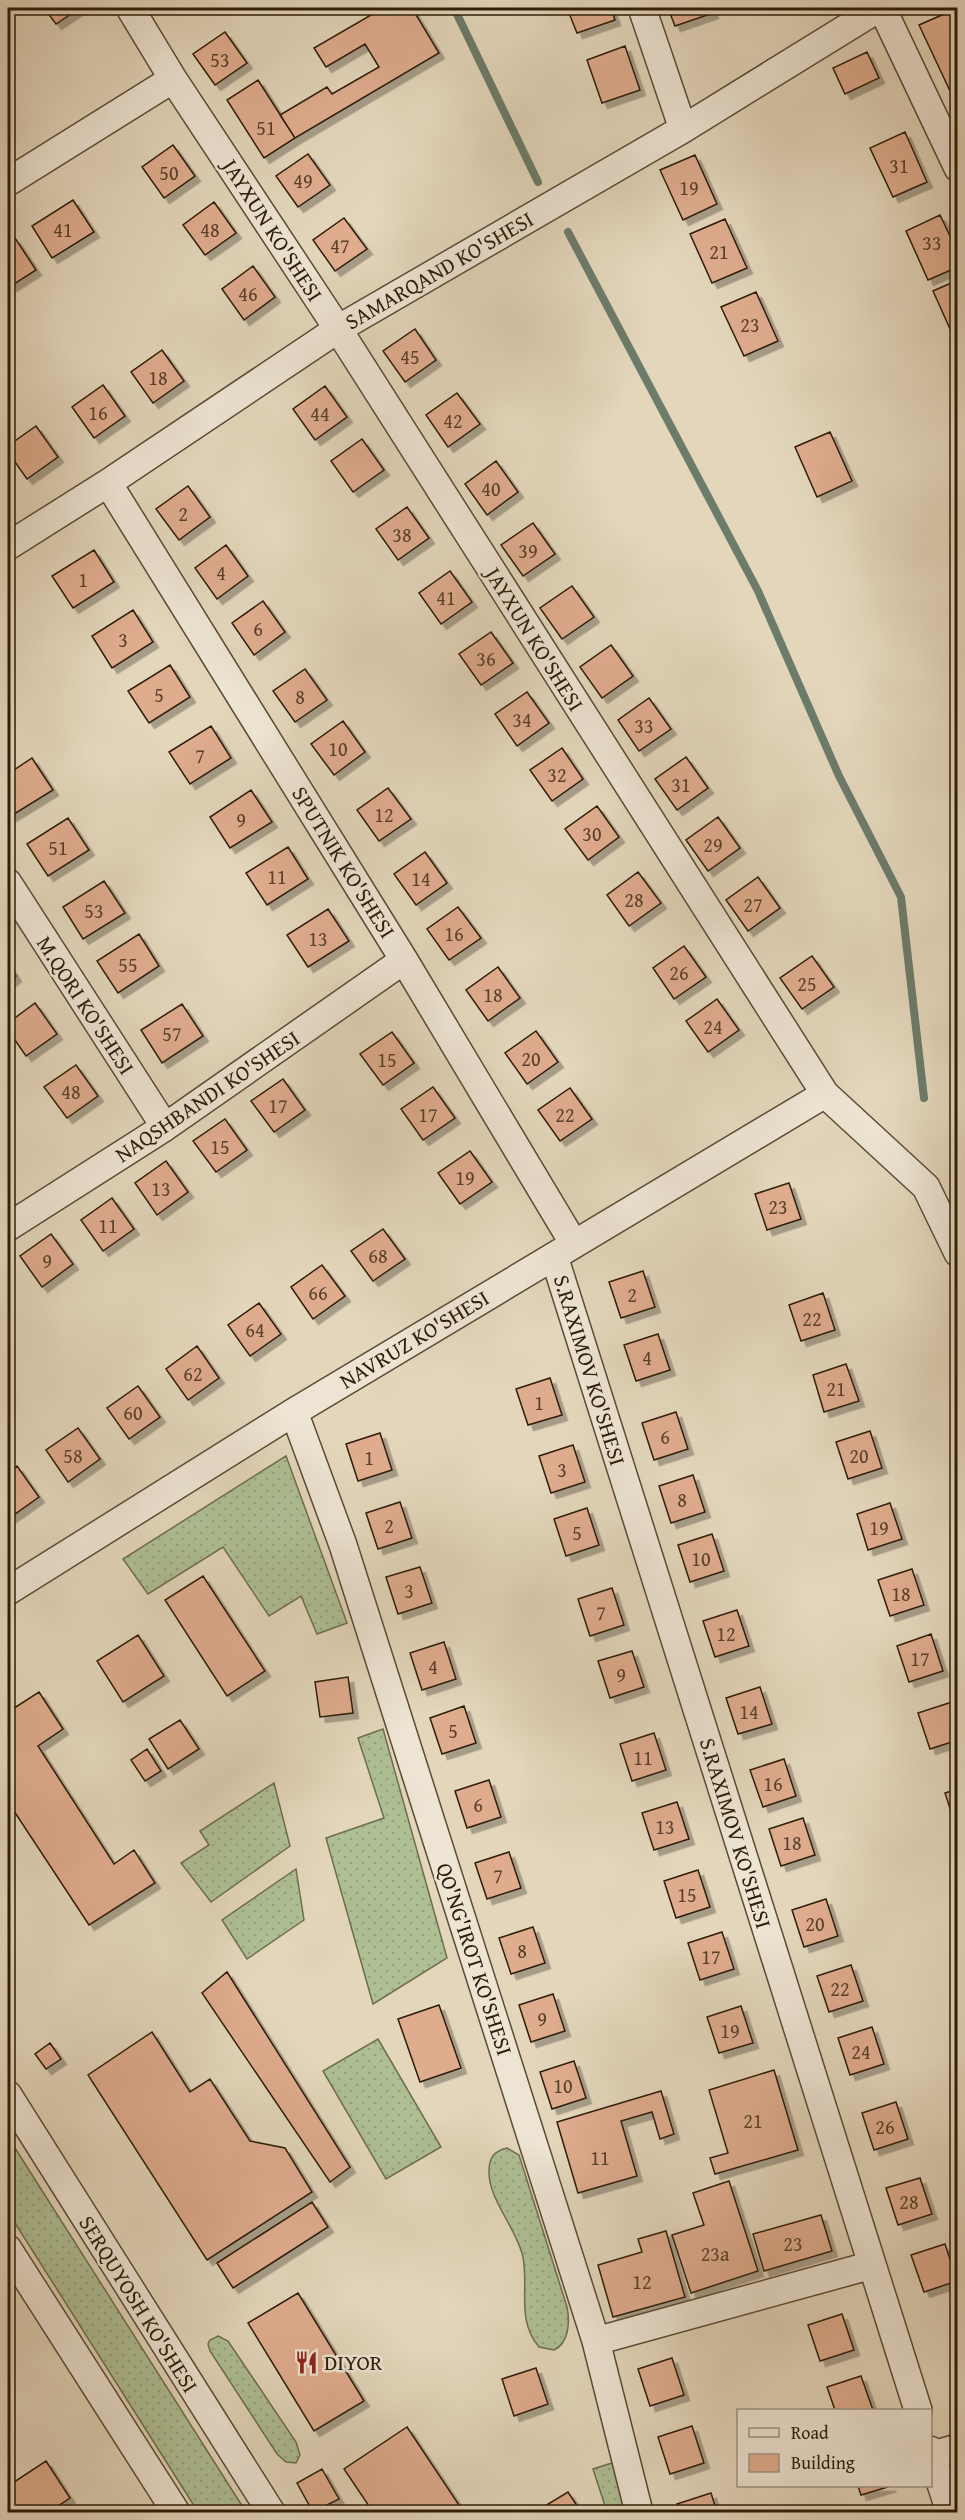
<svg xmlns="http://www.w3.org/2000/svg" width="965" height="2520" font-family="'Gentium Book Plus',serif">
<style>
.grass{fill:url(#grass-dots);stroke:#6e6e4e;stroke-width:1.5}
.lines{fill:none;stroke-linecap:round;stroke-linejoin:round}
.stream{stroke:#6c7b6a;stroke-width:8}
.building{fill:#dfac8e;stroke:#2d1d08;stroke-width:1.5;filter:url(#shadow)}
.minor-casing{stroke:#5a4b35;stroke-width:30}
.minor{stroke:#ede4d3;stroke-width:27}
.labels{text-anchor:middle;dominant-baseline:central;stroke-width:5;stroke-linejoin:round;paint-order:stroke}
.number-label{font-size:20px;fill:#5a412a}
.street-label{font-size:22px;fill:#2d1d08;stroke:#ede4d3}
.poi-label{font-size:22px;fill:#2d1d08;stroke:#ede4d3;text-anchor:start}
</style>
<defs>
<pattern id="grass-dots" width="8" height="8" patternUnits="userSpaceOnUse" patternTransform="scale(1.5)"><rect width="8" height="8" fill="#aebf94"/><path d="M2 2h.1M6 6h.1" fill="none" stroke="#96a47e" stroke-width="1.8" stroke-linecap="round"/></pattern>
<filter id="shadow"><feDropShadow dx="5.5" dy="5.5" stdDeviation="0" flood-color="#0004"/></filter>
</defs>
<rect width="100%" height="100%" fill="#e3d6bb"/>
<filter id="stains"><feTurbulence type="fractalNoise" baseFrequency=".00333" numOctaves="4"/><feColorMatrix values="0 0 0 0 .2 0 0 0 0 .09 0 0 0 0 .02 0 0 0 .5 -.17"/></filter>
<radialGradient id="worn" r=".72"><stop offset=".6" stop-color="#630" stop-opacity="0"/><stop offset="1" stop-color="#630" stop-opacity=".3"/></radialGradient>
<path class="grass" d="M 286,1456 L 347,1623 L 317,1634 L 301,1596 L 269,1616 L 223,1547 L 148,1594 L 123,1559 Z
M 383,1729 L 447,1958 L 373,2004 L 326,1838 L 384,1818 L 358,1738 Z
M 274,1783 L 290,1846 L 211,1902 L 181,1863 L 209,1845 L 200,1831 Z
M 296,1869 L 304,1920 L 247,1959 L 222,1920 Z
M 378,2039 L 441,2147 L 386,2179 L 323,2071 Z
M 8,2137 L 246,2512 L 198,2512 L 8,2212 Z
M 507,2148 L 519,2155 L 567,2307 C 570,2322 569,2343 554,2350 L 539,2347 C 516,2320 529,2289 523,2257 C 517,2229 488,2199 489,2171 C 489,2158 494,2151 507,2148 Z
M 218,2336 L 228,2341 L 296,2442 L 300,2455 L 296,2463 L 286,2462 L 277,2454 L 210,2351 L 208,2344 L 210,2340 Z
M 612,2463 L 629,2512 L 607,2512 L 593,2469 Z"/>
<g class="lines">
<path class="stream" d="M 454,8 L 538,182
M 568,232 L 758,591 L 839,776 L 901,897 L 924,1098"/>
</g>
<path class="building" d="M 44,8 L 80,8 L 56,24 Z
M 383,8 L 412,8 L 439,53 L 295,138 L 280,115 L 327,87 L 332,94 L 379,67 L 365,44 L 326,67 L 314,48 Z
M 567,8 L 611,8 L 615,20 L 577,33 Z
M 668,8 L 711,8 L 713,13 L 675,26 Z
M 958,8 L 958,90 L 951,93 L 919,25 Z
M 225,32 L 247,63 L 215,85 L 193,54 Z
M 625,46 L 640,90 L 602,103 L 587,60 Z
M 867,52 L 879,78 L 845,94 L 833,68 Z
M 258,80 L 295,138 L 264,158 L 227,100 Z
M 905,132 L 927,182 L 893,197 L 870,148 Z
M 173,145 L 195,176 L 164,198 L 142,167 Z
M 308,154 L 330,185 L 298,207 L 276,176 Z
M 695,155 L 717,204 L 683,220 L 660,170 Z
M 73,200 L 94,232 L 52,258 L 32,226 Z
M 214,202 L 236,233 L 205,255 L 183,225 Z
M 940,215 L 958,253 L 958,267 L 928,280 L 906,231 Z
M 344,218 L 367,249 L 335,271 L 313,240 Z
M 725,219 L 747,268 L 712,283 L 690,234 Z
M 15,238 L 36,270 L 8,288 L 8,243 Z
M 253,266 L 275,297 L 244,320 L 222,289 Z
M 958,280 L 958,339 L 955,340 L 933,291 Z
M 756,292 L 778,341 L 744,356 L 721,307 Z
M 415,329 L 436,360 L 405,382 L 383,351 Z
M 162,350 L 184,381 L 153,403 L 131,372 Z
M 103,385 L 125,416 L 94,438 L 72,407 Z
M 325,386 L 347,417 L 315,440 L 293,409 Z
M 457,393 L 480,424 L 448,447 L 426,415 Z
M 36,426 L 58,457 L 27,479 L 8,452 L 8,446 Z
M 830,432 L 852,481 L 817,497 L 795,447 Z
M 362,439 L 384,470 L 353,492 L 331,461 Z
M 496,461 L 518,492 L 487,515 L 465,484 Z
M 188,486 L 210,517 L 179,540 L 156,509 Z
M 407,507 L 429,538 L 398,560 L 376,529 Z
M 533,523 L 555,554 L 523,576 L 501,545 Z
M 226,545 L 248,576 L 217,599 L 195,568 Z
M 94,550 L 114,582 L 73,608 L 52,576 Z
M 450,571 L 472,602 L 441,624 L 419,593 Z
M 572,586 L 594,617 L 562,639 L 540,608 Z
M 263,601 L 285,632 L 254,655 L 232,623 Z
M 133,610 L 153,642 L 112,668 L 92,636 Z
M 491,632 L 513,663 L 481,685 L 459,654 Z
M 611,645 L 633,676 L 602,698 L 580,667 Z
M 170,665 L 190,697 L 149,723 L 128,691 Z
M 305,669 L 327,700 L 295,722 L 273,691 Z
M 527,692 L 549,723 L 517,746 L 495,714 Z
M 649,698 L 671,729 L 639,751 L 618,720 Z
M 343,721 L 365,752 L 334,775 L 311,744 Z
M 211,726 L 231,758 L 190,784 L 169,752 Z
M 562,748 L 583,779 L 552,801 L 530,770 Z
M 686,757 L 708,788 L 677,810 L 655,779 Z
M 32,758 L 53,790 L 11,816 L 8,811 L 8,774 Z
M 388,788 L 411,819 L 379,841 L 357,810 Z
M 251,790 L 272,822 L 230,848 L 210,817 Z
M 597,806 L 619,837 L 588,860 L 565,829 Z
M 718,817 L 740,848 L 708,871 L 686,840 Z
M 68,818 L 89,850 L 48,876 L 27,844 Z
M 288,847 L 308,879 L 267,905 L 246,873 Z
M 425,852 L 447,883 L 416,905 L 394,874 Z
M 638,872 L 661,903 L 629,926 L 607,895 Z
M 758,877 L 780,908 L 748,931 L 726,900 Z
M 104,881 L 125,913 L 83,939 L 63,907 Z
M 458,907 L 481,938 L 449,960 L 427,929 Z
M 328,909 L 349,941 L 308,967 L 287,935 Z
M 139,934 L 159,966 L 118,993 L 97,961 Z
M 684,946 L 706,977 L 674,999 L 653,968 Z
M 812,956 L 834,987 L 802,1009 L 780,978 Z
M 8,964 L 16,976 L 8,983 Z
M 498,967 L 520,998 L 488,1021 L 466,990 Z
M 717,999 L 739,1030 L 708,1052 L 686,1021 Z
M 35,1003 L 57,1034 L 26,1056 L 8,1030 L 8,1023 Z
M 182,1004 L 203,1036 L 162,1063 L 141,1030 Z
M 536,1031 L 558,1062 L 527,1084 L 505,1053 Z
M 392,1032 L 414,1063 L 383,1085 L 360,1054 Z
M 76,1065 L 98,1096 L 67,1118 L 44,1087 Z
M 283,1079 L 305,1110 L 274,1132 L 251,1101 Z
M 433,1087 L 455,1118 L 423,1140 L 401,1109 Z
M 570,1088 L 592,1119 L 560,1141 L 538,1110 Z
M 225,1119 L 247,1150 L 216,1172 L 193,1141 Z
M 470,1151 L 492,1182 L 460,1204 L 438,1173 Z
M 166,1161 L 188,1192 L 157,1215 L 135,1183 Z
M 789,1183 L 801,1219 L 767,1230 L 755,1194 Z
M 112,1198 L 134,1229 L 103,1251 L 81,1220 Z
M 383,1229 L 405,1259 L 373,1281 L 351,1251 Z
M 51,1234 L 73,1264 L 42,1287 L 20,1256 Z
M 322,1265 L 345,1296 L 313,1319 L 291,1287 Z
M 643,1271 L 655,1307 L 621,1318 L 609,1282 Z
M 823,1293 L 835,1330 L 801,1341 L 789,1305 Z
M 259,1303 L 281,1334 L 250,1356 L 228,1325 Z
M 658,1334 L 670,1370 L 636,1381 L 624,1345 Z
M 197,1346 L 219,1378 L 188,1400 L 166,1369 Z
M 846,1364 L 859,1401 L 824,1412 L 813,1375 Z
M 550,1378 L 562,1415 L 528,1425 L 516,1389 Z
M 138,1386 L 160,1417 L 129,1439 L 107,1408 Z
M 676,1412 L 688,1449 L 654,1460 L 642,1423 Z
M 78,1428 L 100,1459 L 68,1482 L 46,1450 Z
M 870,1431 L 882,1468 L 848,1479 L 836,1442 Z
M 380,1433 L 392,1470 L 358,1481 L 346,1444 Z
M 573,1445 L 585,1482 L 551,1493 L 539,1456 Z
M 17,1466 L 39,1497 L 8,1519 L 8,1473 Z
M 693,1475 L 705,1512 L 671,1523 L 659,1486 Z
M 400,1502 L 412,1538 L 378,1549 L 366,1513 Z
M 890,1503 L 902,1539 L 868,1550 L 857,1514 Z
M 587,1508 L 599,1545 L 566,1556 L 554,1519 Z
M 712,1534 L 724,1571 L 690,1582 L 678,1545 Z
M 420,1567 L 432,1603 L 398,1614 L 386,1577 Z
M 912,1569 L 924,1605 L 890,1616 L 878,1580 Z
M 203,1576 L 265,1671 L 227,1696 L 165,1600 Z
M 612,1588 L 624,1625 L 590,1636 L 578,1599 Z
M 737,1610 L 749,1646 L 715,1657 L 703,1621 Z
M 931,1634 L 943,1671 L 909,1682 L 897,1646 Z
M 138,1635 L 164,1676 L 123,1702 L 97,1661 Z
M 444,1642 L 456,1679 L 422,1690 L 410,1653 Z
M 632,1651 L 644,1687 L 610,1698 L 598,1661 Z
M 348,1677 L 353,1713 L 320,1717 L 315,1682 Z
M 760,1687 L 772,1724 L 738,1734 L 726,1698 Z
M 39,1692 L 63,1729 L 38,1746 L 114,1864 L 134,1850 L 155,1883 L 89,1925 L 8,1802 L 8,1712 Z
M 952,1702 L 958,1720 L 958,1740 L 930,1749 L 918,1713 Z
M 464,1706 L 476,1743 L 442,1754 L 430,1718 Z
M 180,1720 L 199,1749 L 168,1769 L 149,1739 Z
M 654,1733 L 666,1770 L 632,1781 L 620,1744 Z
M 147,1749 L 161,1771 L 145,1781 L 131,1760 Z
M 784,1759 L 796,1796 L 763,1807 L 750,1770 Z
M 489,1780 L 501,1817 L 467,1828 L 455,1791 Z
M 958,1789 L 958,1830 L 957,1830 L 945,1793 Z
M 677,1802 L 689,1839 L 654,1850 L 642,1813 Z
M 803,1818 L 815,1855 L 781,1866 L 769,1829 Z
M 509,1852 L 521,1888 L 487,1899 L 475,1863 Z
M 698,1870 L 710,1907 L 676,1918 L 664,1881 Z
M 826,1899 L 838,1936 L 804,1947 L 792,1910 Z
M 533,1927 L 545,1963 L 511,1974 L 499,1938 Z
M 722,1932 L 734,1969 L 700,1980 L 688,1943 Z
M 851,1965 L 863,2001 L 829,2012 L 817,1976 Z
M 227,1972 L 350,2167 L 330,2182 L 202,1993 Z
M 553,1994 L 565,2031 L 531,2042 L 519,2005 Z
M 439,2005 L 461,2068 L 420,2082 L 398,2019 Z
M 741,2006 L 753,2043 L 719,2053 L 707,2017 Z
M 872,2027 L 884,2064 L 850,2075 L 838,2038 Z
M 152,2032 L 190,2092 L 210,2079 L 250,2141 L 285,2148 L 312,2192 L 207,2260 L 88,2075 Z
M 50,2043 L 61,2059 L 46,2069 L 35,2054 Z
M 574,2061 L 586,2098 L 552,2109 L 540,2072 Z
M 774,2070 L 798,2150 L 715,2174 L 710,2158 L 728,2153 L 709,2090 Z
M 661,2091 L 674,2134 L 660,2139 L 652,2112 L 621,2121 L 637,2176 L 578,2193 L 557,2122 Z
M 896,2102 L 908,2139 L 874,2150 L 862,2113 Z
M 920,2178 L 932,2214 L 898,2225 L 886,2188 Z
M 729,2181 L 758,2271 L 691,2293 L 672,2235 L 704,2225 L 693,2193 Z
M 312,2202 L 328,2227 L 233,2288 L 217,2263 Z
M 821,2215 L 832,2251 L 764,2271 L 753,2234 Z
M 666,2231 L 685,2297 L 613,2317 L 598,2265 L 642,2252 L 638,2239 Z
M 945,2244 L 957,2281 L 924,2292 L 911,2255 Z
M 298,2293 L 364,2401 L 314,2431 L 248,2323 Z
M 842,2314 L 854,2350 L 820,2361 L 808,2325 Z
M 672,2358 L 684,2395 L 650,2406 L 638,2369 Z
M 536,2368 L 548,2404 L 514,2416 L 502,2379 Z
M 861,2376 L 873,2410 L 835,2410 L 827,2387 Z
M 692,2426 L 704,2463 L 670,2474 L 658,2437 Z
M 407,2427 L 459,2505 L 449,2512 L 373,2512 L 344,2469 Z
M 46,2461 L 70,2498 L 49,2512 L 8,2512 L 8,2486 Z
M 322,2469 L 339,2499 L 313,2512 L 297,2483 Z
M 858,2486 L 891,2486 L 861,2495 Z
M 568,2492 L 581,2512 L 535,2512 Z
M 711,2493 L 717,2512 L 680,2512 L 677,2504 Z"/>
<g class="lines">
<defs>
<path id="minor" d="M 130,8 L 173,79 L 338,329 L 825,1094 L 926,1187 L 958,1253
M 642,8 L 683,129
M 882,8 L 958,168
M 8,182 L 173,79
M 108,483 L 404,960 L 574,1244
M 8,546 L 108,483 L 338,329 L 683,129 L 879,8
M 8,883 L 165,1127
M 8,1227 L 165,1127 L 404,960
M 554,1256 L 918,2410
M 294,1412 L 343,1545 L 596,2341 L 639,2512
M 8,1591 L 294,1412 L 825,1094
M 8,2095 L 271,2512
M 8,2249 L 176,2512
M 596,2341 L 872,2265
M 930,2450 L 950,2512
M 932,2455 L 958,2448"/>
</defs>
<use href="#minor" class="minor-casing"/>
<use href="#minor" class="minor"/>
</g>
<defs>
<symbol id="restaurant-bare" viewBox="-9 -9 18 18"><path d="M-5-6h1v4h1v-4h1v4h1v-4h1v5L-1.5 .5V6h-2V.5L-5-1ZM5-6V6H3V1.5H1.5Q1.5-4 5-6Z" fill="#8f2418" stroke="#ede4d3" stroke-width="2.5" paint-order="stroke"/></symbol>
</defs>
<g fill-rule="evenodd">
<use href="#restaurant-bare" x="290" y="2346" width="33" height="33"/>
</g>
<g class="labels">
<g class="number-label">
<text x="220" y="59">53</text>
<text x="266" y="127">51</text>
<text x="899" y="165">31</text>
<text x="169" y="172">50</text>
<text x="303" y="180">49</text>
<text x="689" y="187">19</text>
<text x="63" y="229">41</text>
<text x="210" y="229">48</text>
<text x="932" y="242">33</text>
<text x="340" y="245">47</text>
<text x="719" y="251">21</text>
<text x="248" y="293">46</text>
<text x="750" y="324">23</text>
<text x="410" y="356">45</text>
<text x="158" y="377">18</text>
<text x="98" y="412">16</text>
<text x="320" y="413">44</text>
<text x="453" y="420">42</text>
<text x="491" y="488">40</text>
<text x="183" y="513">2</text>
<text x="402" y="534">38</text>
<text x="528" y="550">39</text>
<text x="221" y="572">4</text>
<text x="83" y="579">1</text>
<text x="446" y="597">41</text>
<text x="258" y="628">6</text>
<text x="123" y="639">3</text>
<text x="486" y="658">36</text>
<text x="159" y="694">5</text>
<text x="300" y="696">8</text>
<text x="522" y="719">34</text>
<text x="644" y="725">33</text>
<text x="338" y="748">10</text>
<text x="200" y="755">7</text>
<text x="557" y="774">32</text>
<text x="681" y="784">31</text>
<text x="384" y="814">12</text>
<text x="241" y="819">9</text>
<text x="592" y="833">30</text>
<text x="713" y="844">29</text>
<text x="58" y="847">51</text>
<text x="277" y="876">11</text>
<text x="421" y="878">14</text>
<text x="634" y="899">28</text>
<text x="753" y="904">27</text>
<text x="94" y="910">53</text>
<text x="454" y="933">16</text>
<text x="318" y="938">13</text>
<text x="128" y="964">55</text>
<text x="679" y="972">26</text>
<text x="807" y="983">25</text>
<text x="493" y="994">18</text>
<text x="713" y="1026">24</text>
<text x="172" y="1033">57</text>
<text x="531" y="1058">20</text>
<text x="387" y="1059">15</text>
<text x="71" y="1091">48</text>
<text x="278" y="1105">17</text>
<text x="428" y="1114">17</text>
<text x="565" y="1114">22</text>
<text x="220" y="1146">15</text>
<text x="465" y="1177">19</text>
<text x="161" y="1188">13</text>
<text x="778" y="1206">23</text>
<text x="108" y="1225">11</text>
<text x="378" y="1255">68</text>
<text x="47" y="1260">9</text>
<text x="318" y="1292">66</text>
<text x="632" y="1294">2</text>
<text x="812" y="1318">22</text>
<text x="255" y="1329">64</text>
<text x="647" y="1357">4</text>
<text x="193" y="1373">62</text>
<text x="836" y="1388">21</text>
<text x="539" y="1402">1</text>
<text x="133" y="1412">60</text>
<text x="665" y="1436">6</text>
<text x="73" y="1455">58</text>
<text x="859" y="1455">20</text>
<text x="369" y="1457">1</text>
<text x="562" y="1469">3</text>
<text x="682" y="1499">8</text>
<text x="389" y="1525">2</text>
<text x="879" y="1527">19</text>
<text x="577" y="1532">5</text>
<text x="701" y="1558">10</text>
<text x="409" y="1590">3</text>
<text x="901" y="1593">18</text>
<text x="601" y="1612">7</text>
<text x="726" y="1633">12</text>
<text x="920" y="1658">17</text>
<text x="433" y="1666">4</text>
<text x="621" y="1674">9</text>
<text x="749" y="1711">14</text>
<text x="453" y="1730">5</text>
<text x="643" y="1757">11</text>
<text x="773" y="1783">16</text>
<text x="478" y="1804">6</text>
<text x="665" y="1826">13</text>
<text x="792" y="1842">18</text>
<text x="498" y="1875">7</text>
<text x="687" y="1894">15</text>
<text x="815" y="1923">20</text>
<text x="522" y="1950">8</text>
<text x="711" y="1956">17</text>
<text x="840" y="1988">22</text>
<text x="542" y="2018">9</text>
<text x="730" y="2030">19</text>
<text x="861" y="2051">24</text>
<text x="563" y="2085">10</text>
<text x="753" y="2120">21</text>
<text x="885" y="2126">26</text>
<text x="600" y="2157">11</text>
<text x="909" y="2201">28</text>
<text x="793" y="2243">23</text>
<text x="715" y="2253">23a</text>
<text x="642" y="2281">12</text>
</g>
<g class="street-label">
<text transform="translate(273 230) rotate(57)">JAYXUN KO'SHESI</text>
<text transform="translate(439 270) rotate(-30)">SAMARQAND KO'SHESI</text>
<text transform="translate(535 639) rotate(58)">JAYXUN KO'SHESI</text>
<text transform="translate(344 862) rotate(58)">SPUTNIK KO'SHESI</text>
<text transform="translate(86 1005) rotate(57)">M.QORI KO'SHESI</text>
<text transform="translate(207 1096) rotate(-34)">NAQSHBANDI KO'SHESI</text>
<text transform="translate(414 1339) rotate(-31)">NAVRUZ KO'SHESI</text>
<text transform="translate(590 1370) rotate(73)">S.RAXIMOV KO'SHESI</text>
<text transform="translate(736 1833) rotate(73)">S.RAXIMOV KO'SHESI</text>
<text transform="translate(475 1959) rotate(72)">QO'NG'IROT KO'SHESI</text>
<text transform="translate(139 2304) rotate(58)">SERQUYOSH KO'SHESI</text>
</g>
<g class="poi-label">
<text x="324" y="2362">DIYOR</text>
</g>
</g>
<rect width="965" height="2520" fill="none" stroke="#e3d6bb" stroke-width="30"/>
<rect x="9" y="9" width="947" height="2502" fill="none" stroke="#2d1d08" stroke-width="3"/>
<rect x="15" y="15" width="935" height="2490" fill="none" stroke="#2d1d08" stroke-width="1.5"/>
<rect x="737" y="2409" width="195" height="78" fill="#ede4d3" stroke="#a09482" stroke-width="1.5"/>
<rect x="749" y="2428" width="30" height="9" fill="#ede4d3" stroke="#a09482" stroke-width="1.5"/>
<text x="791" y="2439" font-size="18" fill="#2d1d08">Road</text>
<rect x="749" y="2454" width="30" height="18" fill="#dfac8e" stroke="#a09482" stroke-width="1.5"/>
<text x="791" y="2469" font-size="18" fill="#2d1d08">Building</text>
<rect width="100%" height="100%" filter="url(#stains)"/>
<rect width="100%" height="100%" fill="url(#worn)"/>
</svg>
